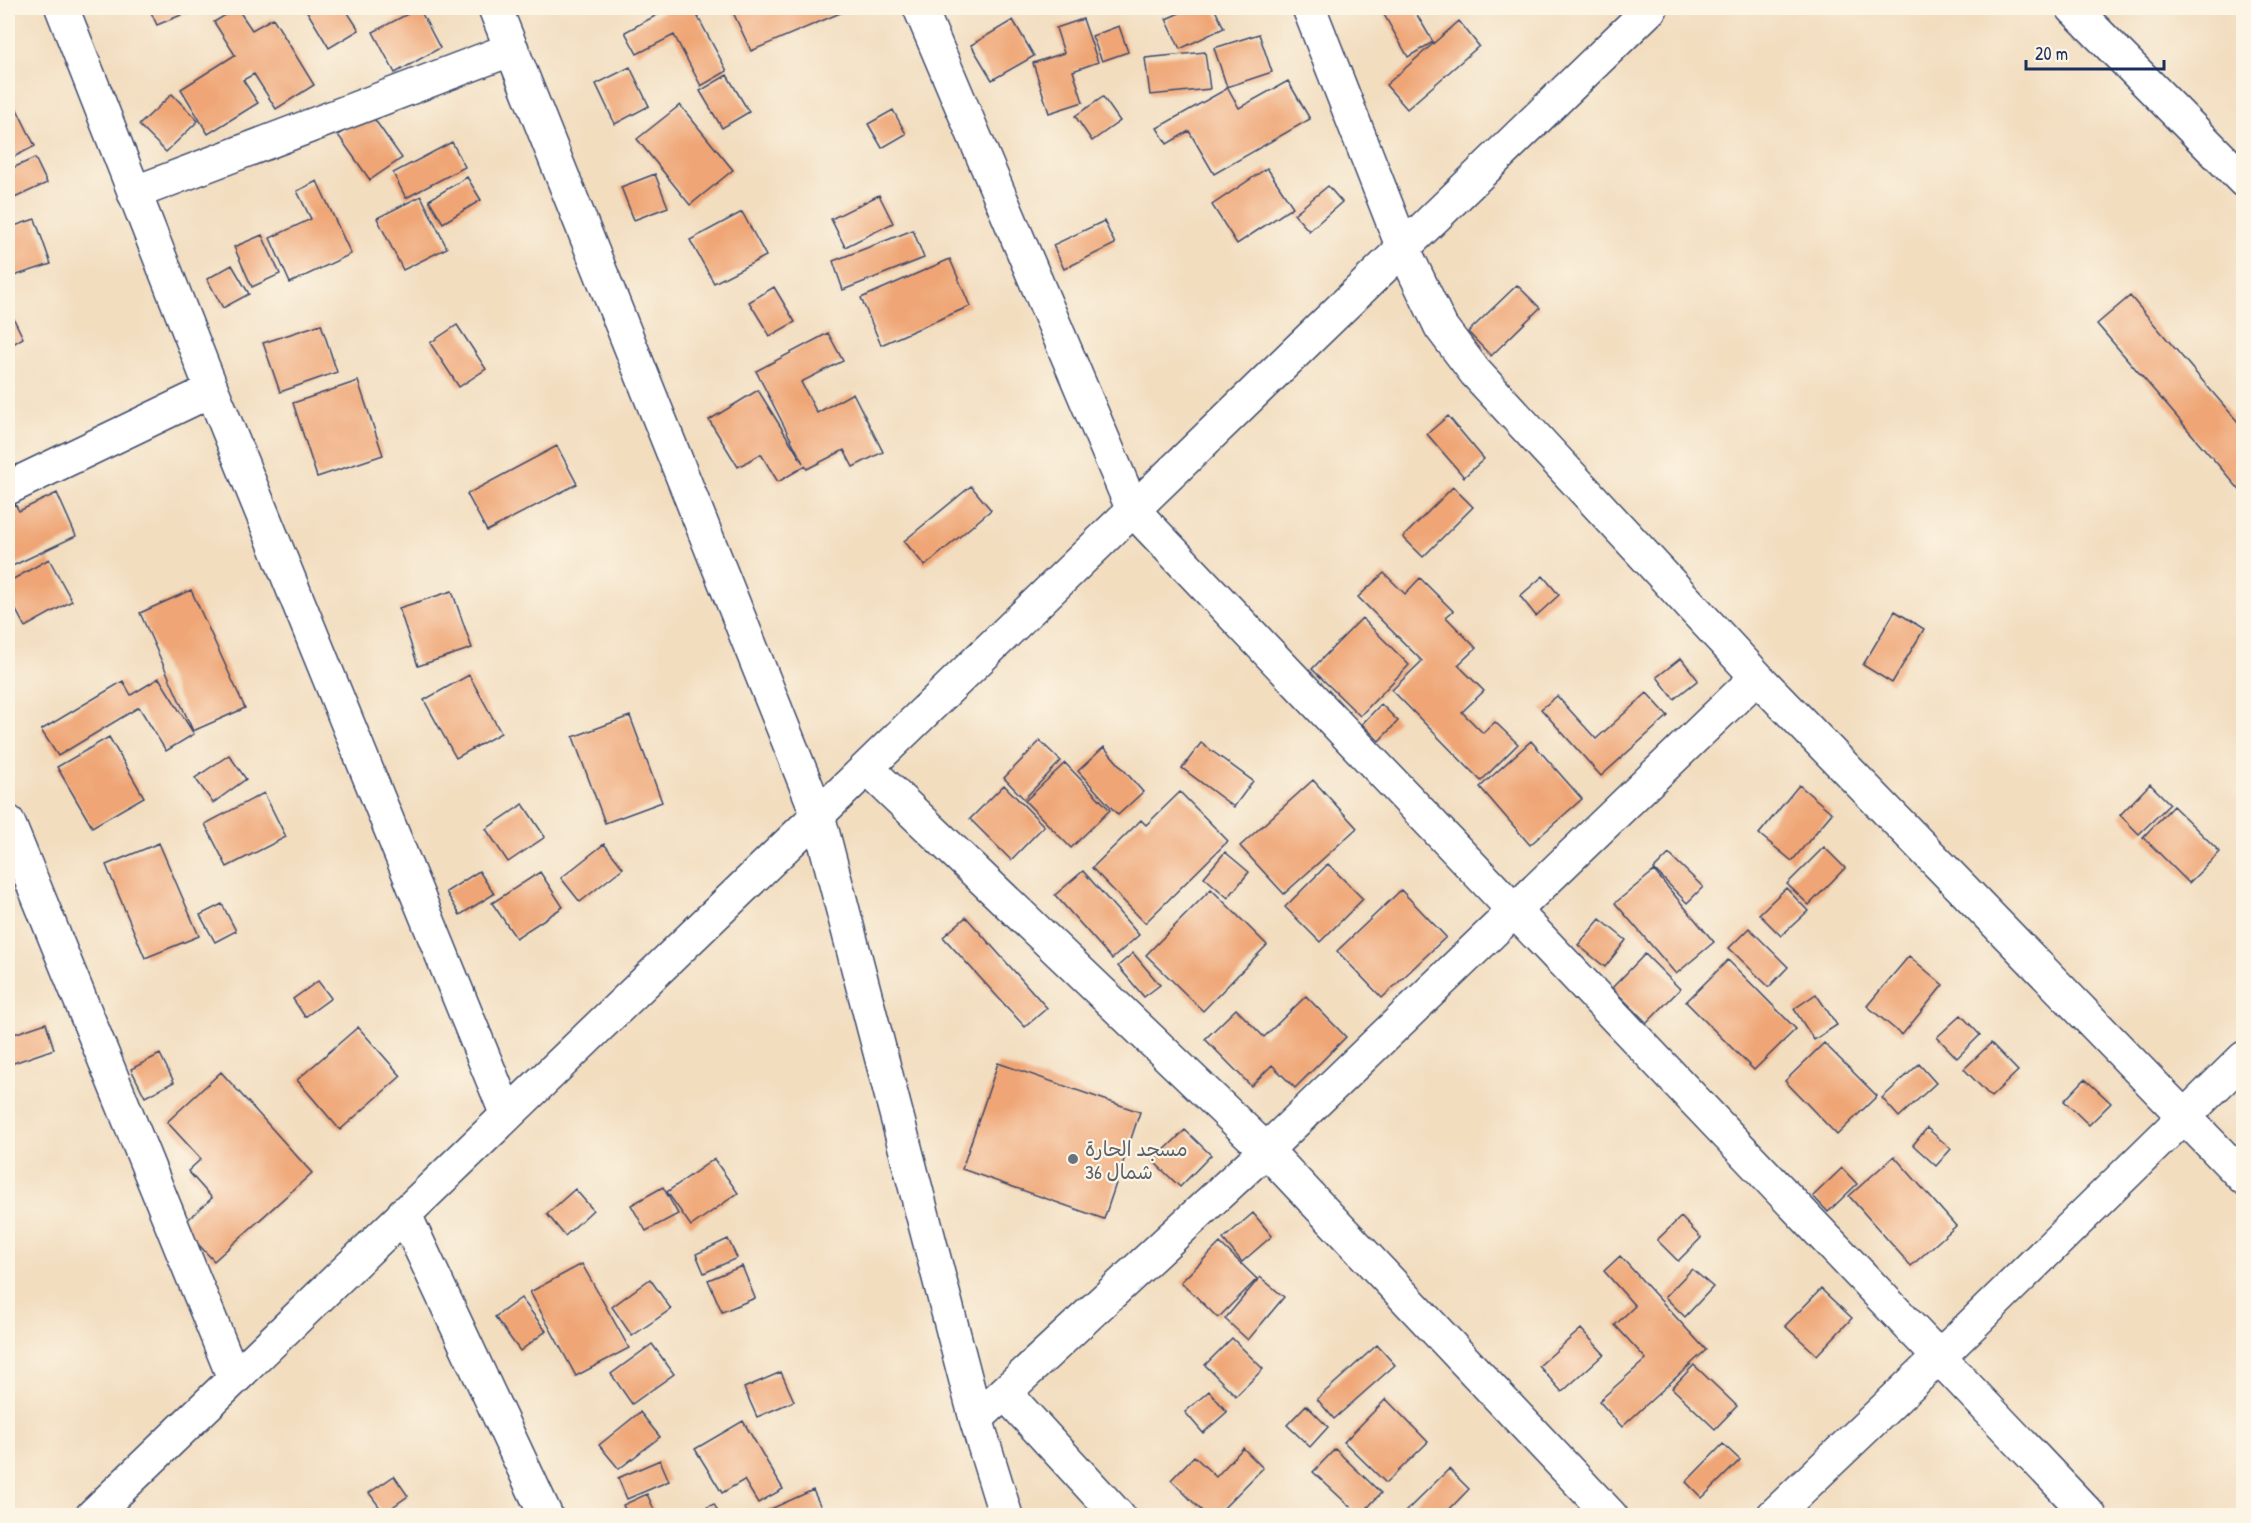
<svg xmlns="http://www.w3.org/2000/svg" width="2251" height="1523" font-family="'Patrick Hand','Playpen Sans Arabic',sans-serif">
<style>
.building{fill:#efa575}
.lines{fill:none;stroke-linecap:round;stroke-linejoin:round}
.minor-casing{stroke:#3b496d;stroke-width:36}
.minor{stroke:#fff;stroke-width:33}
.worship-dot{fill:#6b7280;stroke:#fcf5e5;stroke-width:2}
.labels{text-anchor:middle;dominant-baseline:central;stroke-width:4.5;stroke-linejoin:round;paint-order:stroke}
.worship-label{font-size:20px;fill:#5b616d;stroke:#fcf5e5;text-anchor:start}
</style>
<rect width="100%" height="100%" fill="#fcf5e5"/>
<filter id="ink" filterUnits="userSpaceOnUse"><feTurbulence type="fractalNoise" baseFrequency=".0167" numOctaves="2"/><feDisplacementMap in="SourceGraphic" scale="12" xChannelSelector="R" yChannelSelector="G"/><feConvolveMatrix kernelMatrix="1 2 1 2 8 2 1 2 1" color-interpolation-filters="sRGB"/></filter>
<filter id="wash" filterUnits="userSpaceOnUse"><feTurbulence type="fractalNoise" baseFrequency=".008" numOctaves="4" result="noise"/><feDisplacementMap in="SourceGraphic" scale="24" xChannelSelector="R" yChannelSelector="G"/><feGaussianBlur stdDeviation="1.35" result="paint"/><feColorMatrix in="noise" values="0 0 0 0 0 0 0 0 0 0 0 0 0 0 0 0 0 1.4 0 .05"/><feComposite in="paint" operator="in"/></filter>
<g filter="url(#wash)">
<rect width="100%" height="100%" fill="#f2ddbf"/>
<g id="blocks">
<path class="building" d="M 149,8 L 198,8 L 157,25 Z
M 237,8 L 252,30 L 273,18 L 314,85 L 276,109 L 254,74 L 243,80 L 258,103 L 208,134 L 181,89 L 235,55 L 214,22 Z
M 305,8 L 345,8 L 359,30 L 329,48 Z
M 419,8 L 440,48 L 395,73 L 373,32 Z
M 670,8 L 693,8 L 727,71 L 701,86 L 674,35 L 637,54 L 625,32 Z
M 731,8 L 852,8 L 751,51 Z
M 1191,8 L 1214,8 L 1224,28 L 1180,49 L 1166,19 Z
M 1388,8 L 1413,8 L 1433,42 L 1408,57 L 1382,11 Z
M 1083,19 L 1098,62 L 1073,71 L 1083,102 L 1049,113 L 1033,63 L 1064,53 L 1056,28 Z
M 1013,20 L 1034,56 L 992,80 L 971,45 Z
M 1459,21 L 1479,46 L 1407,109 L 1386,85 Z
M 1119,26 L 1128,52 L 1102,61 L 1092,36 Z
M 1259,34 L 1272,72 L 1227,87 L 1214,48 Z
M 1205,52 L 1210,89 L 1150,95 L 1145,58 Z
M 630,67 L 649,106 L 615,124 L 596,84 Z
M 727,75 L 749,112 L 722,128 L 700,91 Z
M 1288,81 L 1310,119 L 1214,174 L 1189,131 L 1167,144 L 1157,128 L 1228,88 L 1239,108 Z
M 172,94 L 198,121 L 166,152 L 139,125 Z
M 10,95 L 35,146 L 8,160 L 8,96 Z
M 1103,97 L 1120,121 L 1092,141 L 1075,116 Z
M 680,105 L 733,170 L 690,205 L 637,139 Z
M 893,110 L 906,134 L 882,148 L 868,124 Z
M 370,113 L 402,158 L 370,180 L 338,135 Z
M 452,142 L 465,167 L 406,198 L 393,173 Z
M 35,158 L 47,183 L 8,201 L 8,170 Z
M 1267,168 L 1293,207 L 1237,244 L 1212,205 Z
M 655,174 L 668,207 L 634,220 L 621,187 Z
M 467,177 L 481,200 L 443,223 L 429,200 Z
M 317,181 L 351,254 L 290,283 L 270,238 L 311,219 L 297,191 Z
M 1328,186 L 1342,202 L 1309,231 L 1294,214 Z
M 879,195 L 893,223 L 845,247 L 831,219 Z
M 421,196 L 447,248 L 403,270 L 377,218 Z
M 742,212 L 766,256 L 714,283 L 690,240 Z
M 35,219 L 51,264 L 8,278 L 8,228 Z
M 1104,221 L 1115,244 L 1064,269 L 1053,245 Z
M 913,230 L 924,258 L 843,290 L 833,261 Z
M 262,235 L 280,274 L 252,287 L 234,247 Z
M 950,259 L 970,306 L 881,345 L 861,298 Z
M 232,265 L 249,294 L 223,308 L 207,279 Z
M 1517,285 L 1540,308 L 1491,356 L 1468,332 Z
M 774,287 L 795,322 L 770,336 L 749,302 Z
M 2130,296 L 2244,429 L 2244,495 L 2097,324 Z
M 10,311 L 23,338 L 8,347 L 8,312 Z
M 321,324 L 337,372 L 280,392 L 263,343 Z
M 457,325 L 486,369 L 459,387 L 430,343 Z
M 828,333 L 843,361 L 801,382 L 817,413 L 853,393 L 883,452 L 853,467 L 844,450 L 807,469 L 805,466 L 778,482 L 761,454 L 738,467 L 709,420 L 758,390 L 803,463 L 756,371 Z
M 358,381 L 383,455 L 317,477 L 293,403 Z
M 1448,416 L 1484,459 L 1464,477 L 1427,434 Z
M 557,446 L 577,484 L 487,531 L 467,494 Z
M 971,486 L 991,510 L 925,566 L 904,541 Z
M 1453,487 L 1473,507 L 1423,557 L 1403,537 Z
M 57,493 L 76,536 L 8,568 L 8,508 L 15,504 L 19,511 Z
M 49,559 L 72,601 L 25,627 L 8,595 L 8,582 Z
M 1384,573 L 1405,594 L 1420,578 L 1453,611 L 1446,617 L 1476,648 L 1458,665 L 1484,691 L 1462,712 L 1483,733 L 1495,722 L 1518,744 L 1481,781 L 1392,690 L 1422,661 L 1358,597 Z
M 1543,576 L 1559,595 L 1536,616 L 1520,596 Z
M 191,590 L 245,708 L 193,731 L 140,613 Z
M 452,591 L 472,648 L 418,666 L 399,608 Z
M 1895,611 L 1924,629 L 1892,683 L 1863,665 Z
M 1362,618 L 1409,665 L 1360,716 L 1312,669 Z
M 1681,658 L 1698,680 L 1674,699 L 1657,677 Z
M 469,675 L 501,733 L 456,758 L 424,700 Z
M 159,678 L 194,734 L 166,751 L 139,707 L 58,756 L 41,730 L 123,681 L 131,695 Z
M 1647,693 L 1668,716 L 1601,776 L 1541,709 L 1557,696 L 1596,739 Z
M 1381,704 L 1398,721 L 1379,741 L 1362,724 Z
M 630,716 L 662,802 L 605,823 L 573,737 Z
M 109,737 L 144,797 L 92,827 L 57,767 Z
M 1040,741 L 1061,761 L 1024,799 L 1004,778 Z
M 1531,741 L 1582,799 L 1530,845 L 1480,787 Z
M 1201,743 L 1253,781 L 1234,807 L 1182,768 Z
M 1104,747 L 1143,792 L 1118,815 L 1078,771 Z
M 229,755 L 246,779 L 213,803 L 195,778 Z
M 1065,763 L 1110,810 L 1071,848 L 1025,801 Z
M 1313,780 L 1357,828 L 1284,894 L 1240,846 Z
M 2150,784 L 2170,804 L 2139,834 L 2120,815 Z
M 1004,785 L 1044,826 L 1011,860 L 970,819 Z
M 1799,785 L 1832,813 L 1792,861 L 1759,834 Z
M 1180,792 L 1228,841 L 1145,923 L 1092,868 L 1141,820 L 1146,825 Z
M 264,793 L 286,837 L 227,867 L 205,824 Z
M 523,804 L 545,837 L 508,862 L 486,829 Z
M 2173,806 L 2220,852 L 2189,883 L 2143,837 Z
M 159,843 L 199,936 L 145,958 L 106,865 Z
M 604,844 L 623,868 L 580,902 L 561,878 Z
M 1824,847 L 1845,868 L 1809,905 L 1787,884 Z
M 1225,852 L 1249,872 L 1228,898 L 1204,877 Z
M 1669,854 L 1703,887 L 1687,903 L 1654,869 Z
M 1328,864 L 1363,899 L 1320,942 L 1285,907 Z
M 479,871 L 494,894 L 460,915 L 446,892 Z
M 1083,871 L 1139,935 L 1112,959 L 1055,895 Z
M 1654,871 L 1714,942 L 1676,974 L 1615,903 Z
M 540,872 L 563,907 L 516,938 L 492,903 Z
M 1786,888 L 1808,911 L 1781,936 L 1759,914 Z
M 1211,889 L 1267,945 L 1203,1011 L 1146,955 Z
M 1401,890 L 1446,937 L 1382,998 L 1337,951 Z
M 222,904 L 236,931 L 215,942 L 200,915 Z
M 966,917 L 1047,1008 L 1025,1027 L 943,937 Z
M 1600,919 L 1626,940 L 1605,967 L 1578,945 Z
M 1749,928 L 1788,967 L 1769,987 L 1729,948 Z
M 1133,953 L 1160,985 L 1144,997 L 1118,966 Z
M 1645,954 L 1680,989 L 1647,1023 L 1612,988 Z
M 1909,956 L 1943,985 L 1902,1035 L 1867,1006 Z
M 1728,960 L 1796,1029 L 1754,1070 L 1686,1002 Z
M 318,981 L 331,998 L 305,1017 L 293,999 Z
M 1816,994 L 1837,1025 L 1814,1040 L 1794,1009 Z
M 1306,996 L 1346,1037 L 1295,1088 L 1272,1065 L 1251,1086 L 1205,1039 L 1236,1009 L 1264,1037 Z
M 1961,1015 L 1980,1035 L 1957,1058 L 1937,1037 Z
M 46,1023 L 54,1049 L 8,1065 L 8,1036 Z
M 358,1027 L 401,1076 L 340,1130 L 297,1080 Z
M 1824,1043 L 1877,1096 L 1837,1135 L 1785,1081 Z
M 1991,1043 L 2018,1071 L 1991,1097 L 1964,1069 Z
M 160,1054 L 174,1082 L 145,1097 L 131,1069 Z
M 998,1063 L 1140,1112 L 1104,1219 L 962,1169 Z
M 1919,1064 L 1936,1083 L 1899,1117 L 1882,1098 Z
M 221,1072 L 312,1173 L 214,1261 L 181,1226 L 212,1198 L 188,1171 L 201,1159 L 167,1122 Z
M 2085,1079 L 2111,1103 L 2089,1125 L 2064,1101 Z
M 1927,1128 L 1951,1149 L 1936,1166 L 1913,1145 Z
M 1185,1130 L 1211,1155 L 1180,1187 L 1153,1161 Z
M 1894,1156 L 1956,1226 L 1911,1266 L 1849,1196 Z
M 714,1159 L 738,1193 L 691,1226 L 667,1192 Z
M 1842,1168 L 1857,1184 L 1828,1212 L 1813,1196 Z
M 663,1187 L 678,1214 L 646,1231 L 631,1205 Z
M 575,1189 L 593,1210 L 565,1236 L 547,1214 Z
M 1253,1213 L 1272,1236 L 1242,1262 L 1223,1239 Z
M 1681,1217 L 1701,1238 L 1678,1261 L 1657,1240 Z
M 728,1239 L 737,1258 L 704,1273 L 696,1254 Z
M 1220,1243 L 1257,1279 L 1218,1318 L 1181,1282 Z
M 1620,1256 L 1706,1350 L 1622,1427 L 1599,1401 L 1646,1359 L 1615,1325 L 1635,1306 L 1604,1271 Z
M 582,1264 L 629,1348 L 576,1376 L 530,1292 Z
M 742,1266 L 755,1298 L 722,1312 L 708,1280 Z
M 1692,1269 L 1713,1287 L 1685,1317 L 1665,1297 Z
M 1260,1277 L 1284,1297 L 1248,1340 L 1225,1319 Z
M 650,1279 L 671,1309 L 632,1336 L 612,1307 Z
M 1821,1289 L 1852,1318 L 1817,1355 L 1785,1326 Z
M 521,1298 L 546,1331 L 520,1351 L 495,1317 Z
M 1581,1329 L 1604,1354 L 1562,1392 L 1539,1366 Z
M 1232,1338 L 1263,1369 L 1236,1396 L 1205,1365 Z
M 652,1344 L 674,1374 L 632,1404 L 611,1374 Z
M 1377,1345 L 1395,1365 L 1334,1419 L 1317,1399 Z
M 1694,1365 L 1737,1406 L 1715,1429 L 1672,1388 Z
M 781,1372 L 794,1401 L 757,1417 L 744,1388 Z
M 1209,1391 L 1227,1412 L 1203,1433 L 1185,1412 Z
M 1386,1399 L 1428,1442 L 1386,1483 L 1344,1442 Z
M 1306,1405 L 1328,1427 L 1310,1447 L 1287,1425 Z
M 640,1412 L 660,1437 L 619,1469 L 599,1445 Z
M 743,1421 L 783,1489 L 758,1503 L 744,1480 L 722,1493 L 695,1449 Z
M 1723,1444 L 1740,1460 L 1702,1498 L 1686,1482 Z
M 1243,1448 L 1263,1468 L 1216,1516 L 1207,1516 L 1171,1480 L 1194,1456 L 1216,1477 Z
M 1335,1449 L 1381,1493 L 1360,1516 L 1313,1472 Z
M 660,1460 L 669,1481 L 627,1499 L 618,1478 Z
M 1449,1469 L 1469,1489 L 1443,1516 L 1409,1516 L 1405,1512 Z
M 394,1476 L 408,1496 L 384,1513 L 369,1493 Z
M 813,1490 L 825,1516 L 755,1516 Z
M 647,1494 L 657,1516 L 628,1516 L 623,1505 Z
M 714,1504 L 720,1516 L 689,1516 Z"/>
</g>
</g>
<g filter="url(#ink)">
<use href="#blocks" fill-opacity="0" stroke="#3b496d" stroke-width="1.5"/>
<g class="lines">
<defs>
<path id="minor" d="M 62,8 L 212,390 L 507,1115
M 495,8 L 818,815 L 976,1419 L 1006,1516
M 920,8 L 1133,510 L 2090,1516
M 1309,8 L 1403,248 L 1441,327 L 1475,372 L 1757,677 L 2244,1178
M 2073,8 L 2244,181
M 134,193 L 512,49
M 8,488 L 212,390
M 867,768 L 1266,1150 L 1611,1516
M 8,822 L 234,1378
M 404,1213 L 546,1516
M 1005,1393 L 1118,1516
M 976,1419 L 1266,1150 L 1757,677
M 92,1516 L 818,815 L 1651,8
M 1773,1516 L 1938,1358 L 2244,1058"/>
</defs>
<use href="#minor" class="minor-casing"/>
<use href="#minor" class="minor"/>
</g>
</g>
<circle class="worship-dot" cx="1073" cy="1159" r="6"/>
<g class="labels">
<g class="worship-label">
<text x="1085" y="1148">مسجد الحارة<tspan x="1085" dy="23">36 شمال</tspan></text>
</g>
</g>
<rect width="2251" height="1523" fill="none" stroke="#fcf5e5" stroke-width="30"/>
<path d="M2026 60v9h138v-9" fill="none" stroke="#1b2f5e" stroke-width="3"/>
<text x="2035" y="60" font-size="18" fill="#1b2f5e" stroke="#fcf5e5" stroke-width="4.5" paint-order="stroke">20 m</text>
</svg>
